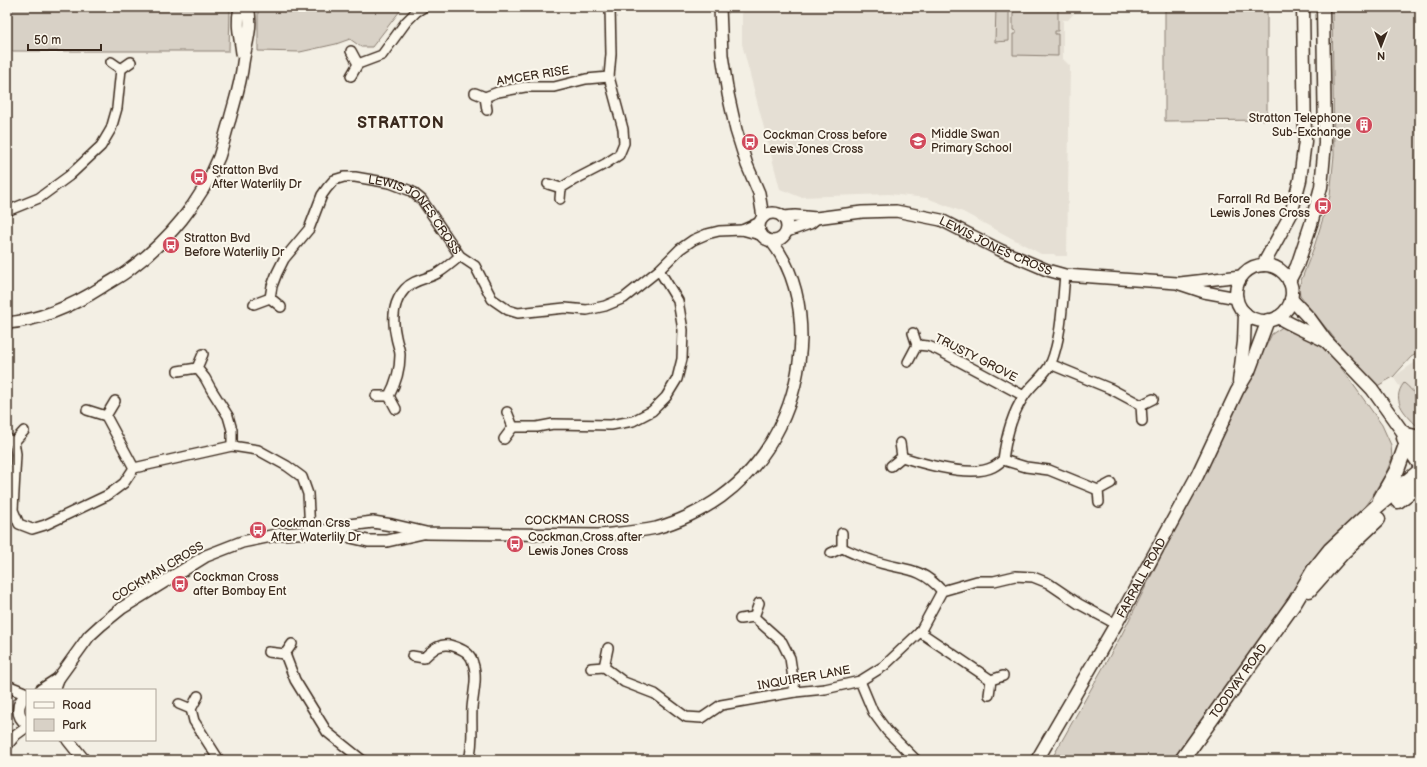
<svg xmlns="http://www.w3.org/2000/svg" width="1427" height="767" font-family="'Balsamiq Sans',sans-serif">
<style>
.built{fill:#e5dfd4}
.green{fill:#d8d1c6;stroke:#8a7e72}
.lines{fill:none;stroke-linecap:round;stroke-linejoin:round}
.minor-casing{stroke:#3b2a1e;stroke-width:12}
.tertiary-casing{stroke:#3b2a1e;stroke-width:14}
.secondary-casing{stroke:#3b2a1e;stroke-width:15}
.primary-casing{stroke:#3b2a1e;stroke-width:17}
.minor{stroke:#fbf7ec;stroke-width:9}
.tertiary{stroke:#fbf7ec;stroke-width:11}
.secondary{stroke:#fbf7ec;stroke-width:12}
.primary{stroke:#fbf7ec;stroke-width:14}
.labels{text-anchor:middle;dominant-baseline:central;stroke-width:4;stroke-linejoin:round;paint-order:stroke}
.street-label{font-size:12px;fill:#3b2a1e;stroke:#fbf7ec}
.poi-label{font-size:12px;fill:#3b2a1e;stroke:#fbf7ec;text-anchor:start}
.district-label{font-size:16px;font-weight:bold;letter-spacing:1px;fill:#3b2a1e;stroke:#fbf7ec}
</style>
<rect width="100%" height="100%" fill="#f3efe4"/>
<filter id="ink" filterUnits="userSpaceOnUse"><feTurbulence type="fractalNoise" baseFrequency=".025" numOctaves="2"/><feDisplacementMap in="SourceGraphic" scale="8" xChannelSelector="R" yChannelSelector="G"/><feConvolveMatrix kernelMatrix="1 2 1 2 8 2 1 2 1" color-interpolation-filters="sRGB"/></filter>
<g filter="url(#ink)">
<path class="built" d="M 742,7 L 1077,7 L 1076,11 L 1068,20 L 1063,20 L 1063,59 L 1070,66 L 1067,256 L 1056,256 L 1054,254 L 1041,254 L 963,212 L 927,198 L 889,194 L 800,197 L 780,189 L 742,44 Z
M 1420,359 L 1420,416 L 1393,377 Z"/>
<path class="green" d="M 7,7 L 230,7 L 229,51 L 7,51 Z
M 258,7 L 403,7 L 372,47 L 361,47 L 350,39 L 336,44 L 300,52 L 258,51 Z
M 996,7 L 1009,7 L 1009,41 L 995,42 Z
M 1165,7 L 1267,7 L 1267,120 L 1165,121 Z
M 1332,7 L 1420,7 L 1420,352 L 1411,357 L 1393,377 L 1372,389 L 1331,334 L 1300,296 L 1299,286 L 1314,247 L 1330,196 L 1334,155 Z
M 1013,9 L 1058,9 L 1058,31 L 1055,31 L 1055,34 L 1058,34 L 1058,56 L 1013,55 L 1013,34 L 1016,34 L 1016,31 L 1013,30 Z
M 1284,326 L 1314,339 L 1332,355 L 1382,425 L 1391,445 L 1392,458 L 1386,473 L 1372,496 L 1185,760 L 1051,760 L 1122,634 L 1272,334 Z
M 1404,383 C 1423,399 1420,406 1420,429 C 1408,416 1389,402 1404,383 Z"/>
<g class="lines">
<defs>
<g id="minor">
<path d="M 351,51 L 358,64"/>
<path d="M 111,62 L 121,69 L 131,62"/>
<path d="M 351,76 L 358,64 L 382,55 L 406,22 L 416,12 L 424,7"/>
<path d="M 475,93 L 485,97"/>
<path d="M 487,110 L 485,97 L 498,92 L 525,87 L 554,87 L 586,79 L 609,77"/>
<path d="M 548,184 L 561,188 L 574,180 L 605,164 L 619,155 L 624,143 L 623,129 L 609,77 L 611,54 L 610,7"/>
<path d="M 560,199 L 561,188"/>
<path d="M 7,211 L 39,198 L 69,176 L 101,146 L 111,129 L 117,108 L 121,69"/>
<path d="M 742,230 L 760,222"/>
<path d="M 254,304 L 270,298"/>
<path id="s1" d="M 281,307 L 270,298 L 272,286 L 277,273 L 284,259 L 309,229 L 322,195 L 327,188 L 334,180 L 344,177 L 355,177 L 390,183 L 411,191 L 422,200 L 460,256 L 475,266 L 492,299 L 508,310 L 518,313 L 565,308 L 587,310 L 605,306 L 624,298 L 659,270 L 680,249 L 693,240 L 707,234 L 719,231 L 742,230 L 760,235"/>
<path d="M 917,345 L 928,346 L 938,350 L 1024,396"/>
<path d="M 908,362 L 917,345 L 913,333"/>
<path d="M 1050,364 L 1111,389 L 1141,405"/>
<path d="M 197,368 L 205,378 L 211,389 L 228,416 L 232,430 L 232,446"/>
<path d="M 197,368 L 203,354"/>
<path d="M 178,371 L 197,368"/>
<path d="M 376,396 L 389,396 C 396,383 400,371 400,355 C 400,350 397,343 396,337 C 392,320 392,303 405,289 C 414,279 428,279 438,273 C 446,268 453,262 460,256"/>
<path d="M 389,396 L 396,409"/>
<path d="M 87,410 L 106,416 L 134,468"/>
<path d="M 106,416 L 115,401"/>
<path d="M 1142,421 L 1141,405 L 1153,399"/>
<path d="M 513,427 L 537,427 L 553,424 L 611,425 L 633,421 L 652,411 L 666,397 L 677,379 L 682,359 L 683,330 L 678,301 L 659,270"/>
<path d="M 7,439 L 14,442 L 24,431"/>
<path d="M 504,439 L 513,427 L 507,412"/>
<path d="M 14,442 L 16,454 L 13,510 L 19,524 L 32,529 L 45,525 L 108,495 L 124,483 L 134,468 L 232,446 L 258,450 L 287,466 L 302,477 L 308,494 L 310,531"/>
<path d="M 902,457 C 924,464 972,478 993,467 C 997,465 1000,462 1003,460 C 1006,437 1011,415 1024,396 C 1031,385 1046,374 1051,363 C 1062,335 1062,304 1065,275"/>
<path d="M 1003,460 L 1026,467 L 1049,470 L 1098,490"/>
<path d="M 891,466 L 902,457 L 900,443"/>
<path d="M 1099,502 L 1098,490 L 1111,483"/>
<path d="M 842,548 C 851,552 861,557 871,560 C 900,571 919,564 942,591"/>
<path d="M 831,553 L 842,548 L 842,533"/>
<path d="M 754,617 L 782,642 L 790,658 L 795,692"/>
<path d="M 740,619 L 754,617 L 759,603"/>
<path d="M 920,632 L 991,680"/>
<path d="M 608,648 L 604,667 L 624,682 L 655,694 L 686,717 L 702,718 L 721,705 L 795,692 L 825,689 L 860,681 L 884,666 L 920,632 L 942,591 L 977,581 L 994,581 L 1015,576 L 1033,577 L 1048,583 L 1079,604 L 1116,624"/>
<path d="M 268,652 L 285,654 L 295,680 L 327,732 L 362,760"/>
<path d="M 285,654 L 292,644"/>
<path d="M 412,656 L 424,658 C 433,649 441,642 453,646 C 462,649 471,653 473,663 C 478,677 473,694 472,708 C 471,726 474,742 469,760"/>
<path d="M 591,668 L 604,667"/>
<path d="M 860,681 L 873,712 L 887,731 L 916,760"/>
<path d="M 989,695 L 991,680 L 1003,676"/>
<path d="M 198,696 L 191,709 L 194,721 L 219,760"/>
<path d="M 179,704 L 191,709"/>
<path d="M 7,746 L 16,735 L 27,727"/>
</g>
<g id="tertiary">
<path d="M 240,7 C 236,26 240,35 242,53"/>
<path d="M 720,7 L 722,55 L 728,94 L 736,130 L 747,165 L 759,193 L 763,217"/>
<circle cx="773" cy="227" r="14"/>
<path id="s2" d="M 783,217 L 795,216 L 816,218 L 862,212 L 896,211 L 941,220 L 1000,250 L 1047,270 L 1065,275 L 1177,283 L 1204,292 L 1237,298"/>
<path d="M 787,231 L 810,223 L 816,218"/>
<path d="M 1180,283 L 1241,276"/>
<path d="M 7,323 C 41,320 74,305 102,287 C 111,281 122,276 130,269 C 168,241 201,202 219,157 C 223,145 226,131 230,119 C 235,100 241,83 243,63 C 246,43 253,28 248,7"/>
<path d="M 324,531 L 368,541 L 387,541 L 423,533"/>
<path d="M 7,686 L 27,694"/>
<path d="M 41,690 L 58,679"/>
<path d="M 54,690 L 58,679 L 89,636 L 101,625 L 122,608 L 206,556 L 242,542 L 281,534 L 324,531 L 349,525 L 373,522 L 392,525 L 426,533 L 599,535 C 618,533 637,532 656,528 C 678,522 703,510 721,497 C 773,459 799,400 801,338 C 801,303 794,270 772,242"/>
<path d="M 27,695 C 16,703 16,716 27,724"/>
<path d="M 68,740 L 84,760"/>
</g>
<g id="secondary">
<path d="M 1263,265 L 1291,214 L 1300,180 L 1305,141 L 1303,7"/>
<circle cx="1264" cy="293" r="28"/>
<path d="M 1289,281 L 1297,266 L 1311,224 L 1321,187 L 1325,143 L 1323,7"/>
<path d="M 1291,299 L 1310,319 L 1326,341 L 1372,389 L 1402,431 L 1411,436 L 1420,449"/>
<path d="M 1278,317 C 1293,326 1310,333 1326,341"/>
<path d="M 1239,382 L 1244,342 L 1245,313"/>
<path d="M 1403,438 L 1408,448 L 1420,466"/>
<path id="s3" d="M 1037,760 L 1116,624 L 1197,476 L 1237,391 L 1249,371 L 1268,320"/>
</g>
<g id="primary">
<path d="M 1411,436 L 1420,438"/>
<path d="M 1380,500 L 1397,470 L 1406,445"/>
<path d="M 1398,501 L 1420,484"/>
<path d="M 1309,590 L 1342,553 L 1378,519"/>
<path id="s4" d="M 1182,760 L 1295,602 L 1314,570 L 1330,550 L 1376,507 L 1420,471"/>
</g>
</defs>
<use href="#minor" class="minor-casing"/>
<use href="#tertiary" class="tertiary-casing"/>
<use href="#secondary" class="secondary-casing"/>
<use href="#primary" class="primary-casing"/>
<use href="#minor" class="minor"/>
<use href="#tertiary" class="tertiary"/>
<use href="#secondary" class="secondary"/>
<use href="#primary" class="primary"/>
</g>
</g>
<defs>
<symbol id="building-disc" viewBox="-11 -11 22 22"><circle r="9.5" fill="#d1495b" stroke="#fbf7ec"/><path d="M-4-6H4V6H1V3H-1V6H-4ZM-2.5-4.3h1.7v1.8h-1.7ZM.8-4.3h1.7v1.8H.8ZM-2.5-1h1.7V.8h-1.7ZM.8-1h1.7V.8H.8Z" fill="#fff"/></symbol>
<symbol id="school-disc" viewBox="-11 -11 22 22"><circle r="9.5" fill="#d1495b" stroke="#fbf7ec"/><path d="M0-5L7-2L0 1L-7-2ZM-4 1L0 2.5L4 1V4Q0 6-4 4Z" fill="#fff"/></symbol>
<symbol id="bus-disc" viewBox="-11 -11 22 22"><circle r="9.5" fill="#d1495b" stroke="#fbf7ec"/><path d="M-5-6H5V4H4V6H2V4H-2V6H-4V4H-5ZM-3.5-4V0h7V-4ZM-3.5 1.2v1.5H-2V1.2ZM2 1.2v1.5H3.5V1.2Z" fill="#fff"/></symbol>
</defs>
<g fill-rule="evenodd">
<use href="#building-disc" x="1354" y="115" width="20" height="20"/>
<use href="#school-disc" x="908" y="131" width="20" height="20"/>
<use href="#bus-disc" x="740" y="132" width="20" height="20"/>
<use href="#bus-disc" x="189" y="167" width="20" height="20"/>
<use href="#bus-disc" x="1313" y="196" width="20" height="20"/>
<use href="#bus-disc" x="161" y="235" width="20" height="20"/>
<use href="#bus-disc" x="248" y="520" width="20" height="20"/>
<use href="#bus-disc" x="505" y="534" width="20" height="20"/>
<use href="#bus-disc" x="170" y="574" width="20" height="20"/>
</g>
<g class="labels">
<g class="street-label">
<text transform="translate(533 76) rotate(-9)">AMCER RISE</text>
<text stroke="none"><textPath href="#s1" startOffset="247">LEWIS JONES CROSS</textPath></text>
<text stroke="none"><textPath href="#s2" startOffset="220">LEWIS JONES CROSS</textPath></text>
<text transform="translate(976 358) rotate(27)">TRUSTY GROVE</text>
<text transform="translate(577 520) rotate(-1)">COCKMAN CROSS</text>
<text transform="translate(158 572) rotate(-31)">COCKMAN CROSS</text>
<text stroke="none"><textPath href="#s3" startOffset="210">FARRALL ROAD</textPath></text>
<text transform="translate(804 678) rotate(-10)">INQUIRER LANE</text>
<text stroke="none"><textPath href="#s4" startOffset="97">TOODYAY ROAD</textPath></text>
</g>
<g class="poi-label">
<text x="1351" y="118" text-anchor="end">Stratton Telephone<tspan x="1351" dy="14">Sub-Exchange</tspan></text>
<text x="931" y="134">Middle Swan<tspan x="931" dy="14">Primary School</tspan></text>
<text x="763" y="135">Cockman Cross before<tspan x="763" dy="14">Lewis Jones Cross</tspan></text>
<text x="212" y="170">Stratton Bvd<tspan x="212" dy="14">After Waterlily Dr</tspan></text>
<text x="1310" y="199" text-anchor="end">Farrall Rd Before<tspan x="1310" dy="14">Lewis Jones Cross</tspan></text>
<text x="184" y="238">Stratton Bvd<tspan x="184" dy="14">Before Waterlily Dr</tspan></text>
<text x="271" y="523">Cockman Crss<tspan x="271" dy="14">After Waterlily Dr</tspan></text>
<text x="528" y="537">Cockman Cross after<tspan x="528" dy="14">Lewis Jones Cross</tspan></text>
<text x="193" y="577">Cockman Cross<tspan x="193" dy="14">after Bombay Ent</tspan></text>
</g>
<g class="district-label">
<text x="401" y="123">STRATTON</text>
</g>
</g>
<rect width="1427" height="767" fill="none" stroke="#fbf7ec" stroke-width="24"/>
<rect x="12" y="12" width="1403" height="743" fill="none" stroke="#3b2a1e" stroke-width="1.5" filter="url(#ink)"/>
<rect x="26" y="689" width="130" height="52" fill="#fbf7ec" stroke="#aea59a"/>
<rect x="34" y="702" width="20" height="6" fill="#fbf7ec" stroke="#aea59a"/>
<text x="62" y="709" font-size="12" fill="#3b2a1e">Road</text>
<rect x="34" y="719" width="20" height="12" fill="#d8d1c6" stroke="#aea59a"/>
<text x="62" y="729" font-size="12" fill="#3b2a1e">Park</text>
<g transform="translate(1381 46) rotate(180)" stroke="#fbf7ec" stroke-width="3" paint-order="stroke">
<path d="M0-3L7 15L0 10L-7 15Z" fill="#3b2a1e"/>
<text y="-6" font-size="11" font-weight="bold" text-anchor="middle" fill="#3b2a1e">N</text>
</g>
<path d="M28 44v6h73v-6" fill="none" stroke="#3b2a1e" stroke-width="2"/>
<text x="34" y="44" font-size="12" fill="#3b2a1e" stroke="#fbf7ec" stroke-width="3" paint-order="stroke">50 m</text>
</svg>
